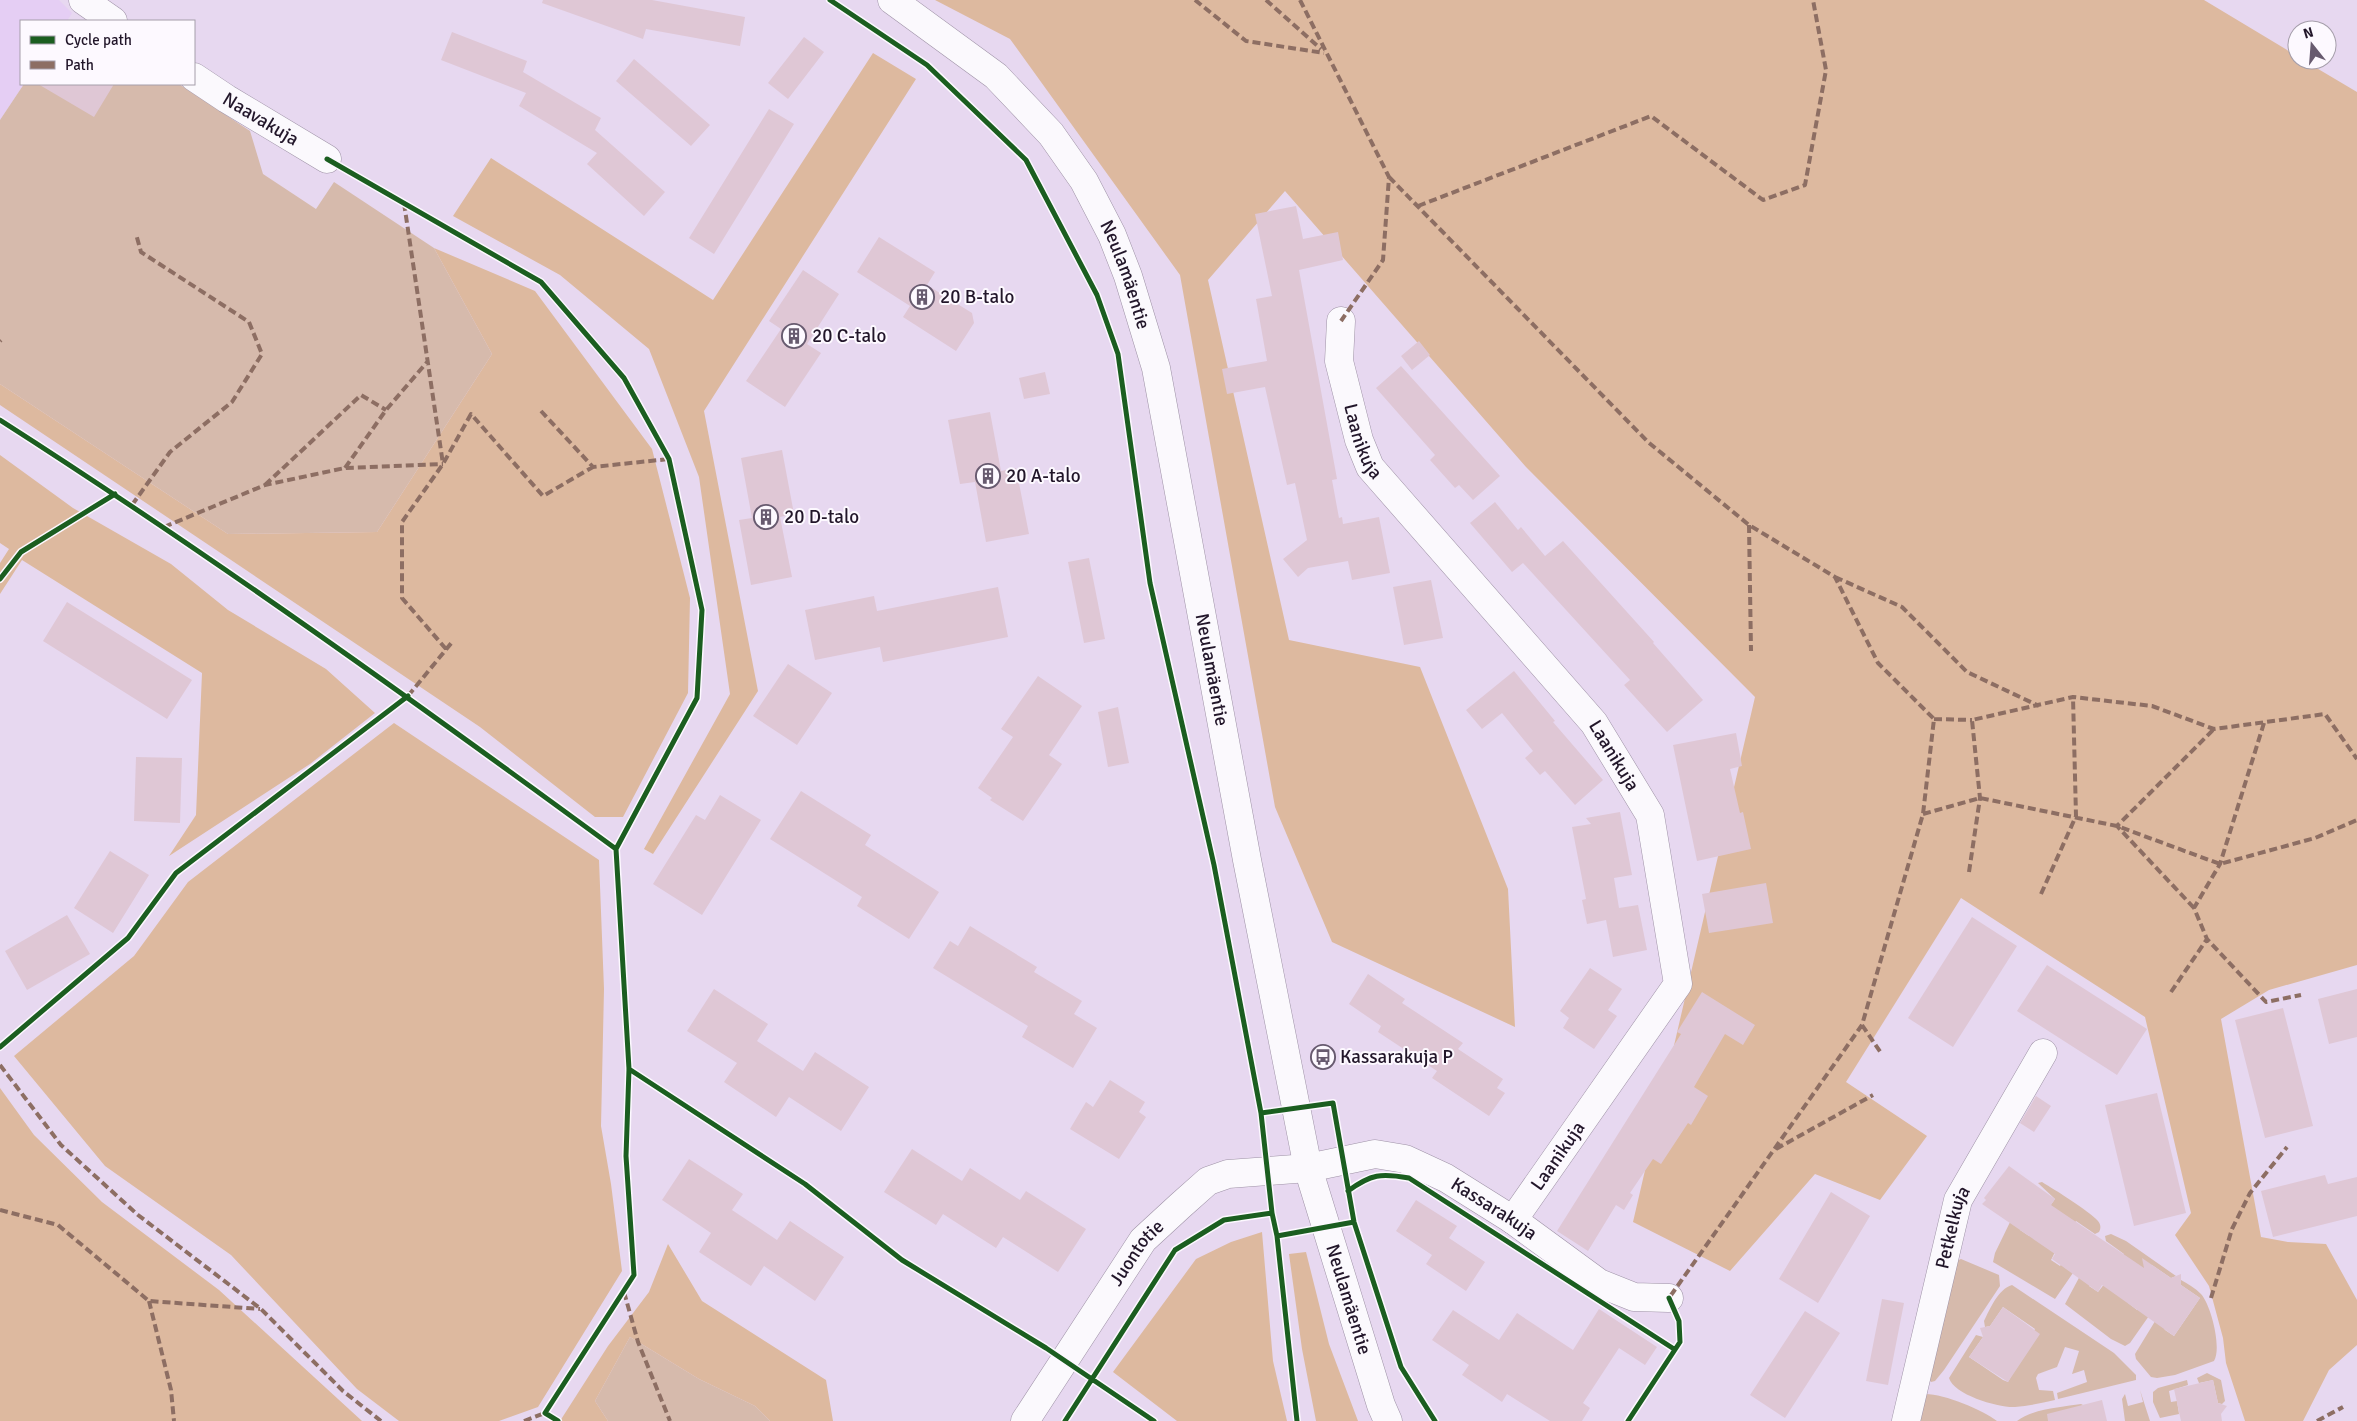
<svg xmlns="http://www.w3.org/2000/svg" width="2357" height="1421" font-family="Signika,sans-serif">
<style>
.built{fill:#e5cef4}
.green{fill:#d6baac}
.forest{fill:#ddb99f}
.building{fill:#dfc7d5}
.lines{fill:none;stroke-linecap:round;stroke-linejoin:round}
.minor-casing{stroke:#9e92a6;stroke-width:29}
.tertiary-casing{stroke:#9e92a6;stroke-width:29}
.minor{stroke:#fbf9fd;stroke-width:28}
.tertiary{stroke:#fbf9fd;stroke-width:28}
.quiet{stroke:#8d6e63;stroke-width:4;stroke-dasharray:8 4;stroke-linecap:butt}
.cycleway-casing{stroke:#fdf9ff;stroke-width:8}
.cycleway{stroke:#1b5e20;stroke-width:5}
.labels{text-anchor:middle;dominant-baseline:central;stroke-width:4;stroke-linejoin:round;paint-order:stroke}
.street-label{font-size:19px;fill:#22162a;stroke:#fdf9ff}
.poi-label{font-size:19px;fill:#22162a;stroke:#fdf9ff;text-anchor:start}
</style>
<rect width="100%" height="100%" fill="#e7d8f0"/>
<path class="built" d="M 0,0 L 59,0 L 72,13 L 67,21 L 21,21 L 21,84 L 24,84 L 0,120 Z"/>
<path class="green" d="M 24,84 L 179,84 L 250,131 L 263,174 L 316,209 L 334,182 L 434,248 L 492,354 L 377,532 L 228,534 L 0,384 L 0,120 Z
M 2042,1182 C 2055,1190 2088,1210 2098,1221 C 2101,1225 2101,1228 2099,1232 L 2095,1234 L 2076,1221 L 2054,1254 L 2051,1260 L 2060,1266 L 2063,1262 L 2075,1270 L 2055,1299 L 1993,1262 L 1995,1253 L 2012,1218 L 2023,1225 L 2020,1230 L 2029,1236 L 2055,1199 L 2038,1183 Z
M 2111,1234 L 2126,1241 L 2176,1276 L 2171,1278 L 2152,1265 L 2128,1303 L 2137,1310 L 2140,1306 L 2151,1313 L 2130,1343 L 2125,1346 L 2111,1339 L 2065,1304 L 2081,1274 L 2092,1281 L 2089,1286 L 2098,1292 L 2102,1287 L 2124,1254 L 2106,1241 L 2105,1236 Z
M 1961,1259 L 1999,1275 L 2000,1286 L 1944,1370 L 1935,1381 L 1931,1382 L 1928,1377 L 1956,1261 Z
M 2181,1280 C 2188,1284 2195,1288 2201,1294 C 2211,1305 2222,1348 2214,1361 L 2175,1375 L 2157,1378 L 2151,1377 L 2136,1359 L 2135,1354 L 2157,1318 L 2165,1330 L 2174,1336 L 2200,1298 L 2181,1285 Z
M 2012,1285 L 2114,1353 L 2136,1375 L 2136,1380 L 2058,1399 L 2057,1393 L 2087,1382 L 2084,1370 L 2072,1374 L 2079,1351 L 2065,1347 L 2057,1367 L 2038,1374 L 2036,1378 L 2039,1390 L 2053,1391 L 2055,1400 C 2042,1403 2029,1406 2015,1407 C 1999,1408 1954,1395 1949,1378 L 1976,1335 L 1983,1337 L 1969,1357 L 2003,1380 L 2008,1382 L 2035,1329 L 2003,1307 L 1990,1326 L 1985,1327 L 1984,1321 C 1990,1309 1998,1289 2012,1285 Z
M 630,1337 L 699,1379 L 755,1406 L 770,1421 L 608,1421 L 595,1401 Z
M 2207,1373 L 2221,1380 L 2225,1401 L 2222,1404 L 2218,1403 L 2213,1380 L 2199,1383 L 2197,1378 Z
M 2187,1380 L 2188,1385 L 2169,1391 L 2171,1402 L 2177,1401 L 2179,1414 L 2160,1418 L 2153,1402 L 2153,1392 L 2158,1388 Z
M 2140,1390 L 2150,1421 L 2125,1421 L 2122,1399 L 2125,1394 L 2128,1406 L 2143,1402 Z
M 1924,1394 C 1942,1393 1983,1410 1997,1421 L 1918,1421 Z
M 2081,1404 L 2083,1405 L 2059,1421 L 2017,1421 C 2032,1409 2062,1407 2081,1404 Z"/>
<path class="forest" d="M 935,0 L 2204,0 L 2297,56 L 2297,60 L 2303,60 L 2357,92 L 2357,965 L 2269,990 L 2221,1019 L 2261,1237 L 2288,1242 L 2326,1244 L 2357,1300 L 2357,1345 L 2329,1370 L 2303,1421 L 2245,1421 L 2226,1363 L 2223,1338 L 2209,1286 L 2175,1235 L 2191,1213 L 2145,1017 L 1961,898 L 1846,1082 L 1927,1136 L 1880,1200 L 1815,1174 L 1730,1271 L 1633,1222 L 1755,697 L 1526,467 L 1285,191 L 1208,280 L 1289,640 L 1420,667 L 1508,889 L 1515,1027 L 1332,942 L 1275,807 L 1180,275 L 1010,39 Z
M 873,53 L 916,79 L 704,411 L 758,691 L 653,854 L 644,849 L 730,694 L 699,477 L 649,349 L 560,275 L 453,216 L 491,158 L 713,300 Z
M 434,248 L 535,291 L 652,449 L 690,598 L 688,693 L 623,817 L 595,817 L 480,727 L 0,405 L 0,384 L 228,534 L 377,532 L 492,354 Z
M 0,455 L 73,508 L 171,564 L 228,610 L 326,669 L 375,713 L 310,764 L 169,856 L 196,815 L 202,673 L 22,560 L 0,594 L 0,563 L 9,549 L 0,543 Z
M 394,723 L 599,860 L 604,989 L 601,1126 L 611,1184 L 622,1271 L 538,1407 L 499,1421 L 399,1421 L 357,1389 L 231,1255 L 105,1166 L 14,1056 L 134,956 L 188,882 Z
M 0,1088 L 34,1135 L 102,1202 L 219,1290 L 362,1421 L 0,1421 Z
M 1262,1232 L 1273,1361 L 1287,1421 L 1177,1421 L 1113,1372 L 1196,1259 L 1231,1242 Z
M 668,1244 L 702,1301 L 826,1380 L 833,1421 L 770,1421 L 755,1406 L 699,1379 L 630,1337 L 595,1401 L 608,1421 L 560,1421 L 608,1346 L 649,1292 Z
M 1306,1252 L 1329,1344 L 1358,1421 L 1316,1421 L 1302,1349 L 1289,1254 Z"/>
<path class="building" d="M 543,0 L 652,0 L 745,17 L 740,46 L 646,29 L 643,39 L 542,3 Z
M 452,32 L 527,61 L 523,72 L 601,118 L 595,130 L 665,192 L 644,216 L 587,164 L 597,153 L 519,106 L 526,93 L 441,60 Z
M 804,37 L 824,52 L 788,99 L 768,83 Z
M 634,59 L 710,125 L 691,146 L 616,81 Z
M 38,84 L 114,84 L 94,117 Z
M 769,109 L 794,124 L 714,254 L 689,238 Z
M 1296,206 L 1303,239 L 1338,232 L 1343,260 L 1299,270 L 1337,479 L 1332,480 L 1339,518 L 1342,517 L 1343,524 L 1379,517 L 1390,573 L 1352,580 L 1348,561 L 1308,568 L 1298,577 L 1283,559 L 1307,540 L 1295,483 L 1287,485 L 1265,387 L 1227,394 L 1222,369 L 1267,361 L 1256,299 L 1272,296 L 1255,214 Z
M 879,237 L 935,272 L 927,285 L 972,313 L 974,323 L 956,351 L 903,317 L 910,306 L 857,272 Z
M 803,270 L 839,294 L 807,344 L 821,353 L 785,407 L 746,381 L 781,329 L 769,321 Z
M 1419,341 L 1430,355 L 1412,370 L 1401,356 Z
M 1401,366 L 1500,476 L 1473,500 L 1459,485 L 1455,488 L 1430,460 L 1435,455 L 1376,388 Z
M 1045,372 L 1050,394 L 1024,399 L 1019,378 Z
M 990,412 L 1001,471 L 1016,468 L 1029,534 L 986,542 L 975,482 L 960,484 L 948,420 Z
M 782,450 L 794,514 L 780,517 L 792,577 L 751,585 L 739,520 L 752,518 L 741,458 Z
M 1495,502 L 1518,530 L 1521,527 L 1545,556 L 1563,541 L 1654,642 L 1653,643 L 1703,700 L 1667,732 L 1624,685 L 1630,680 L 1523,563 L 1512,572 L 1470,523 Z
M 1089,558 L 1105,639 L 1084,643 L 1068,562 Z
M 1431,580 L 1443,638 L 1404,645 L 1393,587 Z
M 998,587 L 1008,637 L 883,662 L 880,647 L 815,660 L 805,610 L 874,596 L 877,611 Z
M 67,602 L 192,680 L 167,719 L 43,641 Z
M 788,664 L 832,693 L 797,745 L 753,716 Z
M 1514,671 L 1555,721 L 1553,722 L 1603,780 L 1575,805 L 1545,771 L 1540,775 L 1525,758 L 1533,751 L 1502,713 L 1482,729 L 1466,710 Z
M 1038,676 L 1082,706 L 1049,755 L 1062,764 L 1023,821 L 990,800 L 992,798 L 978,788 L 1013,737 L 1001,729 Z
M 1118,707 L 1129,763 L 1108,767 L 1098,712 Z
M 1736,733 L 1742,766 L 1730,769 L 1740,813 L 1743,812 L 1751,849 L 1697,861 L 1673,745 Z
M 136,757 L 182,758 L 180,823 L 134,821 Z
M 801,791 L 871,835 L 865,845 L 939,892 L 909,939 L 857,906 L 862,897 L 770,839 Z
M 720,795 L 761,820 L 702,915 L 653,884 L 696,815 L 705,820 Z
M 1620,812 L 1632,875 L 1614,878 L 1619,908 L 1638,905 L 1647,950 L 1613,957 L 1606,920 L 1587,924 L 1582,900 L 1586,899 L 1572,827 L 1591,824 L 1586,818 Z
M 110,851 L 149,875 L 113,933 L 74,908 Z
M 1766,883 L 1773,923 L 1709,933 L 1702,894 Z
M 67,915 L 90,954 L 27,990 L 5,951 Z
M 1972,917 L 2017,946 L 1953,1047 L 1908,1018 Z
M 970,926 L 1037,967 L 1034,972 L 1082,1001 L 1074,1014 L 1097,1028 L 1073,1068 L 1022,1037 L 1028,1026 L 933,968 L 950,941 L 958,946 Z
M 2047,965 L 2147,1029 L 2117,1075 L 2017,1011 Z
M 1590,968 L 1622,989 L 1608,1010 L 1617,1016 L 1594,1049 L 1563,1028 L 1569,1018 L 1560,1011 Z
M 1368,974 L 1405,999 L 1402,1003 L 1463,1043 L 1458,1049 L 1503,1079 L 1497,1088 L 1505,1093 L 1489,1116 L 1432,1078 L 1437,1071 L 1378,1032 L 1381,1026 L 1349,1004 Z
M 714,989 L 768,1024 L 757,1041 L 803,1071 L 815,1052 L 869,1087 L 841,1131 L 789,1097 L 776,1117 L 724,1082 L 737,1063 L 687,1031 Z
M 2357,989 L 2357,1037 L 2329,1044 L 2318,999 Z
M 1702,992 L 1755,1025 L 1743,1045 L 1725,1034 L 1694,1087 L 1708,1096 L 1691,1125 L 1688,1123 L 1661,1164 L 1653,1159 L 1630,1193 L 1633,1195 L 1624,1210 L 1616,1205 L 1588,1251 L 1557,1231 L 1681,1034 L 1677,1032 Z
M 2283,1008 L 2313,1126 L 2265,1138 L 2235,1020 Z
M 1110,1080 L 1145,1102 L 1139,1112 L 1146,1117 L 1119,1159 L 1070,1129 L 1086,1102 L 1093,1107 Z
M 2157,1093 L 2186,1213 L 2134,1226 L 2105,1105 Z
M 2036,1096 L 2051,1106 L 2034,1132 L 2020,1123 Z
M 912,1149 L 962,1181 L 970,1168 L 1020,1200 L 1026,1191 L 1086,1229 L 1058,1272 L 1003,1237 L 996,1248 L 943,1214 L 936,1225 L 884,1192 Z
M 689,1159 L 743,1194 L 732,1210 L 777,1240 L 790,1221 L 844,1257 L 815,1301 L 764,1266 L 751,1286 L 699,1252 L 711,1233 L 662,1200 Z
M 2009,1166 L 2055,1199 L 2051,1205 L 2144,1268 L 2142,1258 L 2171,1278 L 2181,1274 L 2181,1285 L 2200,1298 L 2174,1336 L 2102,1285 L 2098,1292 L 2052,1259 L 2055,1254 L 1982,1204 L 1986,1200 L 1984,1198 Z
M 2325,1175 L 2328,1184 L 2357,1177 L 2357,1216 L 2273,1237 L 2261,1191 Z
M 1831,1192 L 1870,1216 L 1818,1303 L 1779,1279 Z
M 1416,1200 L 1457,1226 L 1449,1238 L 1485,1262 L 1466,1291 L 1426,1264 L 1432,1255 L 1396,1231 Z
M 1882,1299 L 1904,1303 L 1888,1385 L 1866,1381 Z
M 2003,1307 L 2040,1334 L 2008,1382 L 1969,1357 L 1983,1337 L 1980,1328 L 1990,1326 Z
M 1599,1309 L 1657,1347 L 1645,1365 L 1619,1348 L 1583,1403 L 1590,1408 L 1582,1421 L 1550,1421 L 1507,1394 L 1502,1402 L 1462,1375 L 1469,1365 L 1432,1340 L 1453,1310 L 1499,1340 L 1517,1313 L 1573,1350 Z
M 1805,1311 L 1840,1333 L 1785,1418 L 1750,1395 Z
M 2213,1380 L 2218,1403 L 2227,1406 L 2221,1414 L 2222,1421 L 2181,1421 L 2174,1389 Z
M 2102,1400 L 2107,1421 L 2048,1421 L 2047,1414 Z"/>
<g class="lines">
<defs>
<g id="minor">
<path d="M 83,0 L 113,21"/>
<path id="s1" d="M 194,77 L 227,99 L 327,159"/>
<path id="s2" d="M 1341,321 L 1339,361 L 1359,440 L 1370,467 L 1594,723 L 1650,815 L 1678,984 L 1513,1220"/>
<path id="s3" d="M 1308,1168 L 1375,1154 L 1405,1159 L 1446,1178 L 1513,1220 L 1599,1283 L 1634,1297 L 1669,1298"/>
<path id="s4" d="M 1906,1421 L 1958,1200 L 2043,1053"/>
</g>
<g id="tertiary">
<path id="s5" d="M 892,0 L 996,76 L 1051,134 L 1084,181 L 1112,235 L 1128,276 L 1156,368 L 1247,860 L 1308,1168 L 1381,1405 L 1388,1421"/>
<path id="s6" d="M 1025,1421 L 1143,1240 L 1181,1205 L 1208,1181 L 1228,1174 L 1308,1168"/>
</g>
</defs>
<use href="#minor" class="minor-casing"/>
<use href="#tertiary" class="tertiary-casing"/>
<use href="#minor" class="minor"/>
<use href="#tertiary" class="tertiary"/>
<path class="quiet" d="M 1195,0 L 1246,41 L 1324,53
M 1266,0 L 1321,49
M 1300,0 L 1389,177 L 1383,260 L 1341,321
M 1389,177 L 1648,442 L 1749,525 L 1835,577 L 1878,663 L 1934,719 L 1923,814 L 1862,1025 L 1669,1298
M 404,203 L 443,464
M 1418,206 L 1651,116 L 1763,200 L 1805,185 L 1826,70 L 1813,0
M 0,341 L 1,340
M 541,411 L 593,467 L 669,459
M 345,468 L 386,410 L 428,361
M 265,485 L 361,395 L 386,410
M 132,505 L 170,452 L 232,402 L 262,354 L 249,322 L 141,252 L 136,234
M 1749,525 L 1751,651
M 164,527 L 265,485 L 345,468 L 443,464
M 1835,577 L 1902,607 L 1967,672 L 2039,706
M 446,649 L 402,598 L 402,522 L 443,464 L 471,414 L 543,496 L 593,467
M 408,696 L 453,641
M 1934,719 L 1972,720
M 2264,723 L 2220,864 L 2194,908 L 2207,939 L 2266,1002 L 2301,995
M 1923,814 L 1980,798 L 2117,826 L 2220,864 L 2315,838 L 2357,820
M 1969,872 L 1980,798 L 1972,720 L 2073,697 L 2152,706 L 2214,729 L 2325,714 L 2357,759
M 2041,894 L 2076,816 L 2073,697
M 2194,908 L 2117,826 L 2214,729
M 2171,992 L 2207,939
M 1862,1025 L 1881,1053
M 0,1065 L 61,1145 L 138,1215 L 261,1309 L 343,1391 L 381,1421
M 1776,1149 L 1873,1095
M 0,1210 L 58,1225 L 149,1301 L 260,1309
M 624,1292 L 638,1342 L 670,1421
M 2211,1298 L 2232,1229 L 2250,1193 L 2287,1147
M 149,1301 L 171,1390 L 174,1421
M 524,1421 L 545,1413
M 2317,1421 L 2343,1407"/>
<defs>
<path id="cycleway" d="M 830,0 L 927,65 L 1026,160 L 1097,295 L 1118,354 L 1150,583 L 1214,865 L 1261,1113 L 1272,1213 L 1277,1236 L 1297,1421
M 327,159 L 541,282 L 624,378 L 669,459 L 702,610 L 697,698 L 616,849 L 629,1069 L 626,1156 L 634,1275 L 545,1413 L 558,1421
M 0,420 C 211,555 414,701 616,849
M 0,579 L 21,552 L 115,494
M 0,1047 L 128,938 L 176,873 L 408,696
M 629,1069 L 805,1184 L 902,1260 L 1046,1348 L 1154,1421
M 1261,1113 L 1333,1103 L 1354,1222 L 1401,1367 L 1435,1421
M 1348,1191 C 1371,1174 1381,1173 1409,1178 L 1674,1349
M 1277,1236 L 1354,1222
M 1065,1421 L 1175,1250 L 1224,1220 L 1272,1213
M 1628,1421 L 1680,1342 L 1679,1321 L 1669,1298"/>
</defs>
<use href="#cycleway" class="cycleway-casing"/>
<use href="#cycleway" class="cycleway"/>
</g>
<defs>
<symbol id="building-ring" viewBox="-11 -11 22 22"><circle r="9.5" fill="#fdf9ff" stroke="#675a6f" stroke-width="1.5"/><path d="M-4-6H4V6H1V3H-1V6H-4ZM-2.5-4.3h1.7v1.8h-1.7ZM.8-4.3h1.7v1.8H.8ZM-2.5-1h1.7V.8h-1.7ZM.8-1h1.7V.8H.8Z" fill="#675a6f"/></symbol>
<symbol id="bus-ring" viewBox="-11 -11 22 22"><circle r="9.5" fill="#fdf9ff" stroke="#675a6f" stroke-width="1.5"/><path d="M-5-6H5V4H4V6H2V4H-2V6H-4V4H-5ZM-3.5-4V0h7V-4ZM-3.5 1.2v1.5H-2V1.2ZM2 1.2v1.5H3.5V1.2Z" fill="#675a6f"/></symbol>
</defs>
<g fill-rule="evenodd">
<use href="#building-ring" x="908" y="283" width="28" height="28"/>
<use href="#building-ring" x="780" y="322" width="28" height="28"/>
<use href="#building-ring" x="974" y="462" width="28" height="28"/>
<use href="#building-ring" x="752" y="503" width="28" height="28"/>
<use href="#bus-ring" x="1309" y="1043" width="28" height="28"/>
</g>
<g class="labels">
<g class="street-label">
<text stroke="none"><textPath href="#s1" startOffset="79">Naavakuja</textPath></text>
<text stroke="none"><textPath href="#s5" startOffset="369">Neulamäentie</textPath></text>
<text stroke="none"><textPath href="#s2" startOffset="124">Laanikuja</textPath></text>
<text stroke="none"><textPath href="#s5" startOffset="774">Neulamäentie</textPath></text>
<text stroke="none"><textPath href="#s2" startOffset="529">Laanikuja</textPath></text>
<text transform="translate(1558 1156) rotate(-55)">Laanikuja</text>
<text stroke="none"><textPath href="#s3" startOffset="201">Kassarakuja</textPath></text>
<text stroke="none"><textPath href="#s4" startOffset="199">Petkelkuja</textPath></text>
<text stroke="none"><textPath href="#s6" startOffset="202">Juontotie</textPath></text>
<text stroke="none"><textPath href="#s5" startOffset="1419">Neulamäentie</textPath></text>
</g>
<g class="poi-label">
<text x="940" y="297">20 B-talo</text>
<text x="812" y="336">20 C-talo</text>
<text x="1006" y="476">20 A-talo</text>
<text x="784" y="517">20 D-talo</text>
<text x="1340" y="1057">Kassarakuja P</text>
</g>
</g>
<rect x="20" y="20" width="175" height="65" fill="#fdf9ff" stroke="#a59eaa"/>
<rect x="30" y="36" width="25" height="8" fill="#1b5e20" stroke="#a59eaa"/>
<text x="65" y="45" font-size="15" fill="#22162a">Cycle path</text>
<rect x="30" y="61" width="25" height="8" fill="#8d6e63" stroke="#a59eaa"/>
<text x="65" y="70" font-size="15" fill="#22162a">Path</text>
<g transform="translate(2312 45) rotate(343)"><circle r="24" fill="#fdf9ff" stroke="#a59eaa"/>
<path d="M0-4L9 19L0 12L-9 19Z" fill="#675a6f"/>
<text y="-8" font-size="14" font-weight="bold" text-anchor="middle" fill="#22162a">N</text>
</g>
</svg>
